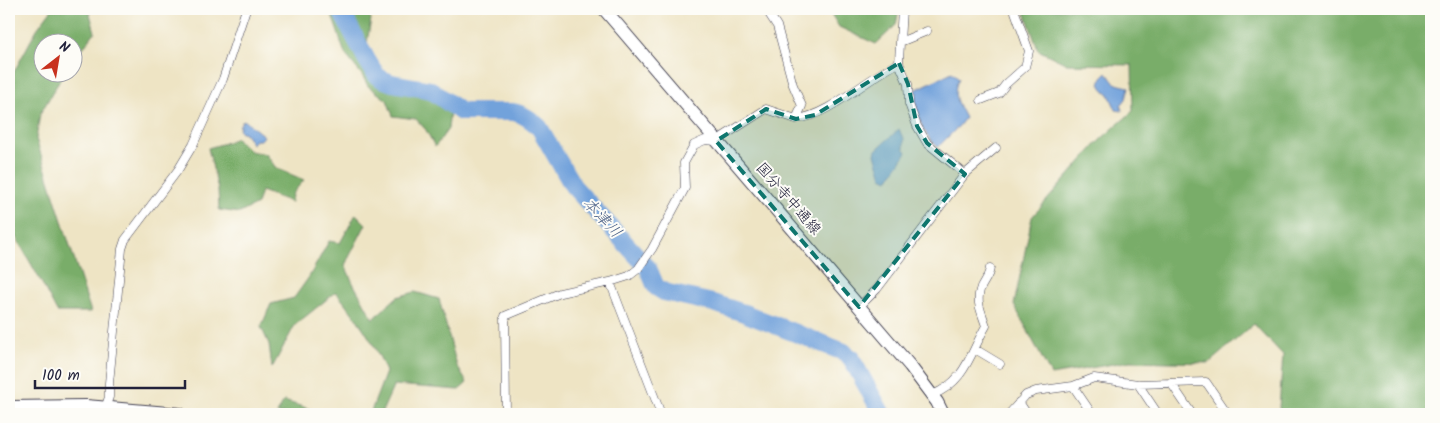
<svg xmlns="http://www.w3.org/2000/svg" width="1440" height="423" font-family="Kalam,'Klee One',sans-serif">
<style>
.forest{fill:#79ad69;stroke:#4e6852}
.water{fill:#72a2db;stroke:#4a628b}
.lines{fill:none;stroke-linecap:round;stroke-linejoin:round}
.river{stroke:#72a2db;stroke-width:18}
.minor-casing{stroke:#413f50;stroke-width:9}
.primary-casing{stroke:#413f50;stroke-width:14}
.trunk-casing{stroke:#413f50;stroke-width:14}
.minor{stroke:#fff;stroke-width:8}
.primary{stroke:#fff;stroke-width:12}
.trunk{stroke:#fff;stroke-width:12}
.marked{fill:#0f766e;fill-opacity:0.2;stroke:#0f766e;stroke-width:4;stroke-dasharray:10 6;stroke-linejoin:round}
.labels{text-anchor:middle;dominant-baseline:central;stroke-width:4;stroke-linejoin:round;paint-order:stroke}
.street-label{font-size:15px;fill:#22223b;stroke:#fdfcf7}
.water-label{font-size:16px;font-style:italic;fill:#465c83;stroke:#fdfcf7}
</style>
<rect width="100%" height="100%" fill="#fdfcf7"/>
<filter id="ink" filterUnits="userSpaceOnUse"><feTurbulence type="fractalNoise" baseFrequency=".02" numOctaves="2"/><feDisplacementMap in="SourceGraphic" scale="10" xChannelSelector="R" yChannelSelector="G"/><feConvolveMatrix kernelMatrix="1 2 1 2 8 2 1 2 1" color-interpolation-filters="sRGB"/></filter>
<filter id="wash" filterUnits="userSpaceOnUse"><feTurbulence type="fractalNoise" baseFrequency=".0096" numOctaves="4" result="noise"/><feDisplacementMap in="SourceGraphic" scale="20" xChannelSelector="R" yChannelSelector="G"/><feGaussianBlur stdDeviation="1.12" result="paint"/><feColorMatrix in="noise" values="0 0 0 0 0 0 0 0 0 0 0 0 0 0 0 0 0 1.4 0 .05"/><feComposite in="paint" operator="in"/></filter>
<g filter="url(#wash)">
<rect width="100%" height="100%" fill="#eee4c4"/>
<path class="forest" d="M 52,9 L 93,9 L 90,14 L 95,32 L 73,61 L 72,42 L 42,42 L 42,72 L 64,73 L 40,114 L 36,139 L 91,312 L 57,312 L 38,276 L 9,225 L 9,81 L 37,29 Z
M 330,9 L 361,9 L 371,19 L 364,61 L 374,78 L 390,86 L 424,92 L 437,99 L 450,110 L 448,129 L 435,147 L 426,130 L 416,119 L 393,116 L 387,100 L 368,86 L 362,75 L 345,54 Z
M 828,9 L 899,9 L 896,25 L 876,44 L 839,27 Z
M 1024,9 L 1431,9 L 1431,414 L 1281,414 L 1279,407 L 1283,355 L 1254,324 L 1209,363 L 1130,361 L 1051,375 L 1014,305 L 1032,217 L 1100,140 L 1133,111 L 1132,65 L 1067,64 L 1038,50 Z
M 236,138 L 250,151 L 266,154 L 276,168 L 304,180 L 292,194 L 291,202 L 261,191 L 257,204 L 240,213 L 219,210 L 218,189 L 208,148 C 218,145 227,143 236,138 Z
M 356,214 L 366,224 L 345,265 L 353,283 L 373,319 L 397,297 L 415,292 L 439,299 L 457,366 L 467,383 L 459,390 L 394,385 L 381,414 L 370,414 L 386,372 C 375,342 356,317 336,292 L 295,325 L 272,368 L 269,344 L 261,327 L 271,304 L 294,298 L 309,277 L 329,241 L 340,243 Z
M 284,401 L 326,414 L 277,414 Z"/>
<path class="water" d="M 952,72 L 959,78 C 951,95 957,102 965,118 L 959,126 L 938,147 C 921,133 916,112 913,91 Z
M 1107,72 C 1114,85 1116,84 1129,87 L 1126,99 L 1121,105 L 1122,111 L 1116,110 L 1109,94 L 1105,92 L 1100,84 L 1102,77 Z
M 244,120 L 264,136 L 261,140 L 255,140 L 252,144 L 245,133 L 239,131 L 240,124 Z
M 899,129 L 901,134 L 904,138 L 904,148 L 907,152 L 888,180 L 882,177 L 875,154 L 876,150 Z"/>
<g class="lines">
<path class="river" d="M 340,9 L 367,60 L 377,76 L 382,79 L 392,83 L 431,90 L 461,112 L 513,112 C 524,114 531,120 539,127 L 573,186 L 648,268 L 656,287 L 664,292 L 713,303 L 744,313 L 844,352 L 851,358 L 882,414"/>
</g>
</g>
<g filter="url(#ink)">
<g class="lines">
<defs>
<path id="minor" d="M 927,31 L 900,42 L 899,63 L 908,84 L 909,104 L 917,126 L 927,143 L 965,174
M 900,42 L 902,9
M 981,100 L 999,93 L 1006,84 L 1025,67 L 1029,51 L 1014,9
M 796,119 C 829,116 868,77 899,63
M 610,282 L 629,276 L 638,269 L 652,249 L 685,188 L 684,163 L 694,145 L 705,140 L 716,141 L 766,109 L 796,119 L 802,106 L 793,85 L 777,26 L 766,9
M 859,307 L 877,289 L 965,174 L 996,148
M 975,349 L 1000,364
M 1171,383 L 1192,414
M 1138,384 L 1158,414
M 1073,386 L 1092,414
M 932,395 C 966,382 970,353 986,326 C 982,313 976,303 980,290 C 983,282 989,277 990,268
M 1019,402 L 1027,414
M 103,414 L 109,397 L 109,383 L 122,249 L 125,240 L 178,170 L 193,145 L 223,79 L 246,9
M 506,414 L 505,316 L 560,293 L 610,282 L 661,414
M 1009,414 L 1026,395 L 1036,391 L 1073,386 L 1094,378 L 1138,384 L 1206,382 L 1228,414"/>
<path id="primary" d="M 604,9 L 910,366 L 937,402 L 943,414"/>
<path id="trunk" d="M 9,407 L 86,406 L 180,414"/>
</defs>
<use href="#minor" class="minor-casing"/>
<use href="#primary" class="primary-casing"/>
<use href="#trunk" class="trunk-casing"/>
<use href="#minor" class="minor"/>
<use href="#primary" class="primary"/>
<use href="#trunk" class="trunk"/>
</g>
</g>
<path class="marked" d="M 899,63 L 908,84 L 917,126 L 927,143 L 965,174 L 859,307 L 716,141 L 766,109 L 796,119 L 815,115 Z"/>
<g class="labels">
<g class="street-label">
<text transform="translate(788 199) rotate(49)">国分寺中通線</text>
</g>
<g class="water-label">
<text transform="translate(602 218) rotate(47)">本津川</text>
</g>
</g>
<rect width="1440" height="423" fill="none" stroke="#fdfcf7" stroke-width="30"/>
<g transform="translate(58 58) rotate(31)"><circle r="24" fill="#fdfcf7" stroke="#a5a5ac"/>
<path d="M0-4L9 19L0 12L-9 19Z" fill="#c8321e"/>
<text y="-8" font-size="14" font-weight="bold" text-anchor="middle" fill="#22223b">N</text>
</g>
<path d="M35 380v8h150v-8" fill="none" stroke="#22223b" stroke-width="2.5"/>
<text x="42" y="380" font-size="15" fill="#22223b" stroke="#fdfcf7" stroke-width="4" paint-order="stroke">100 m</text>
</svg>
